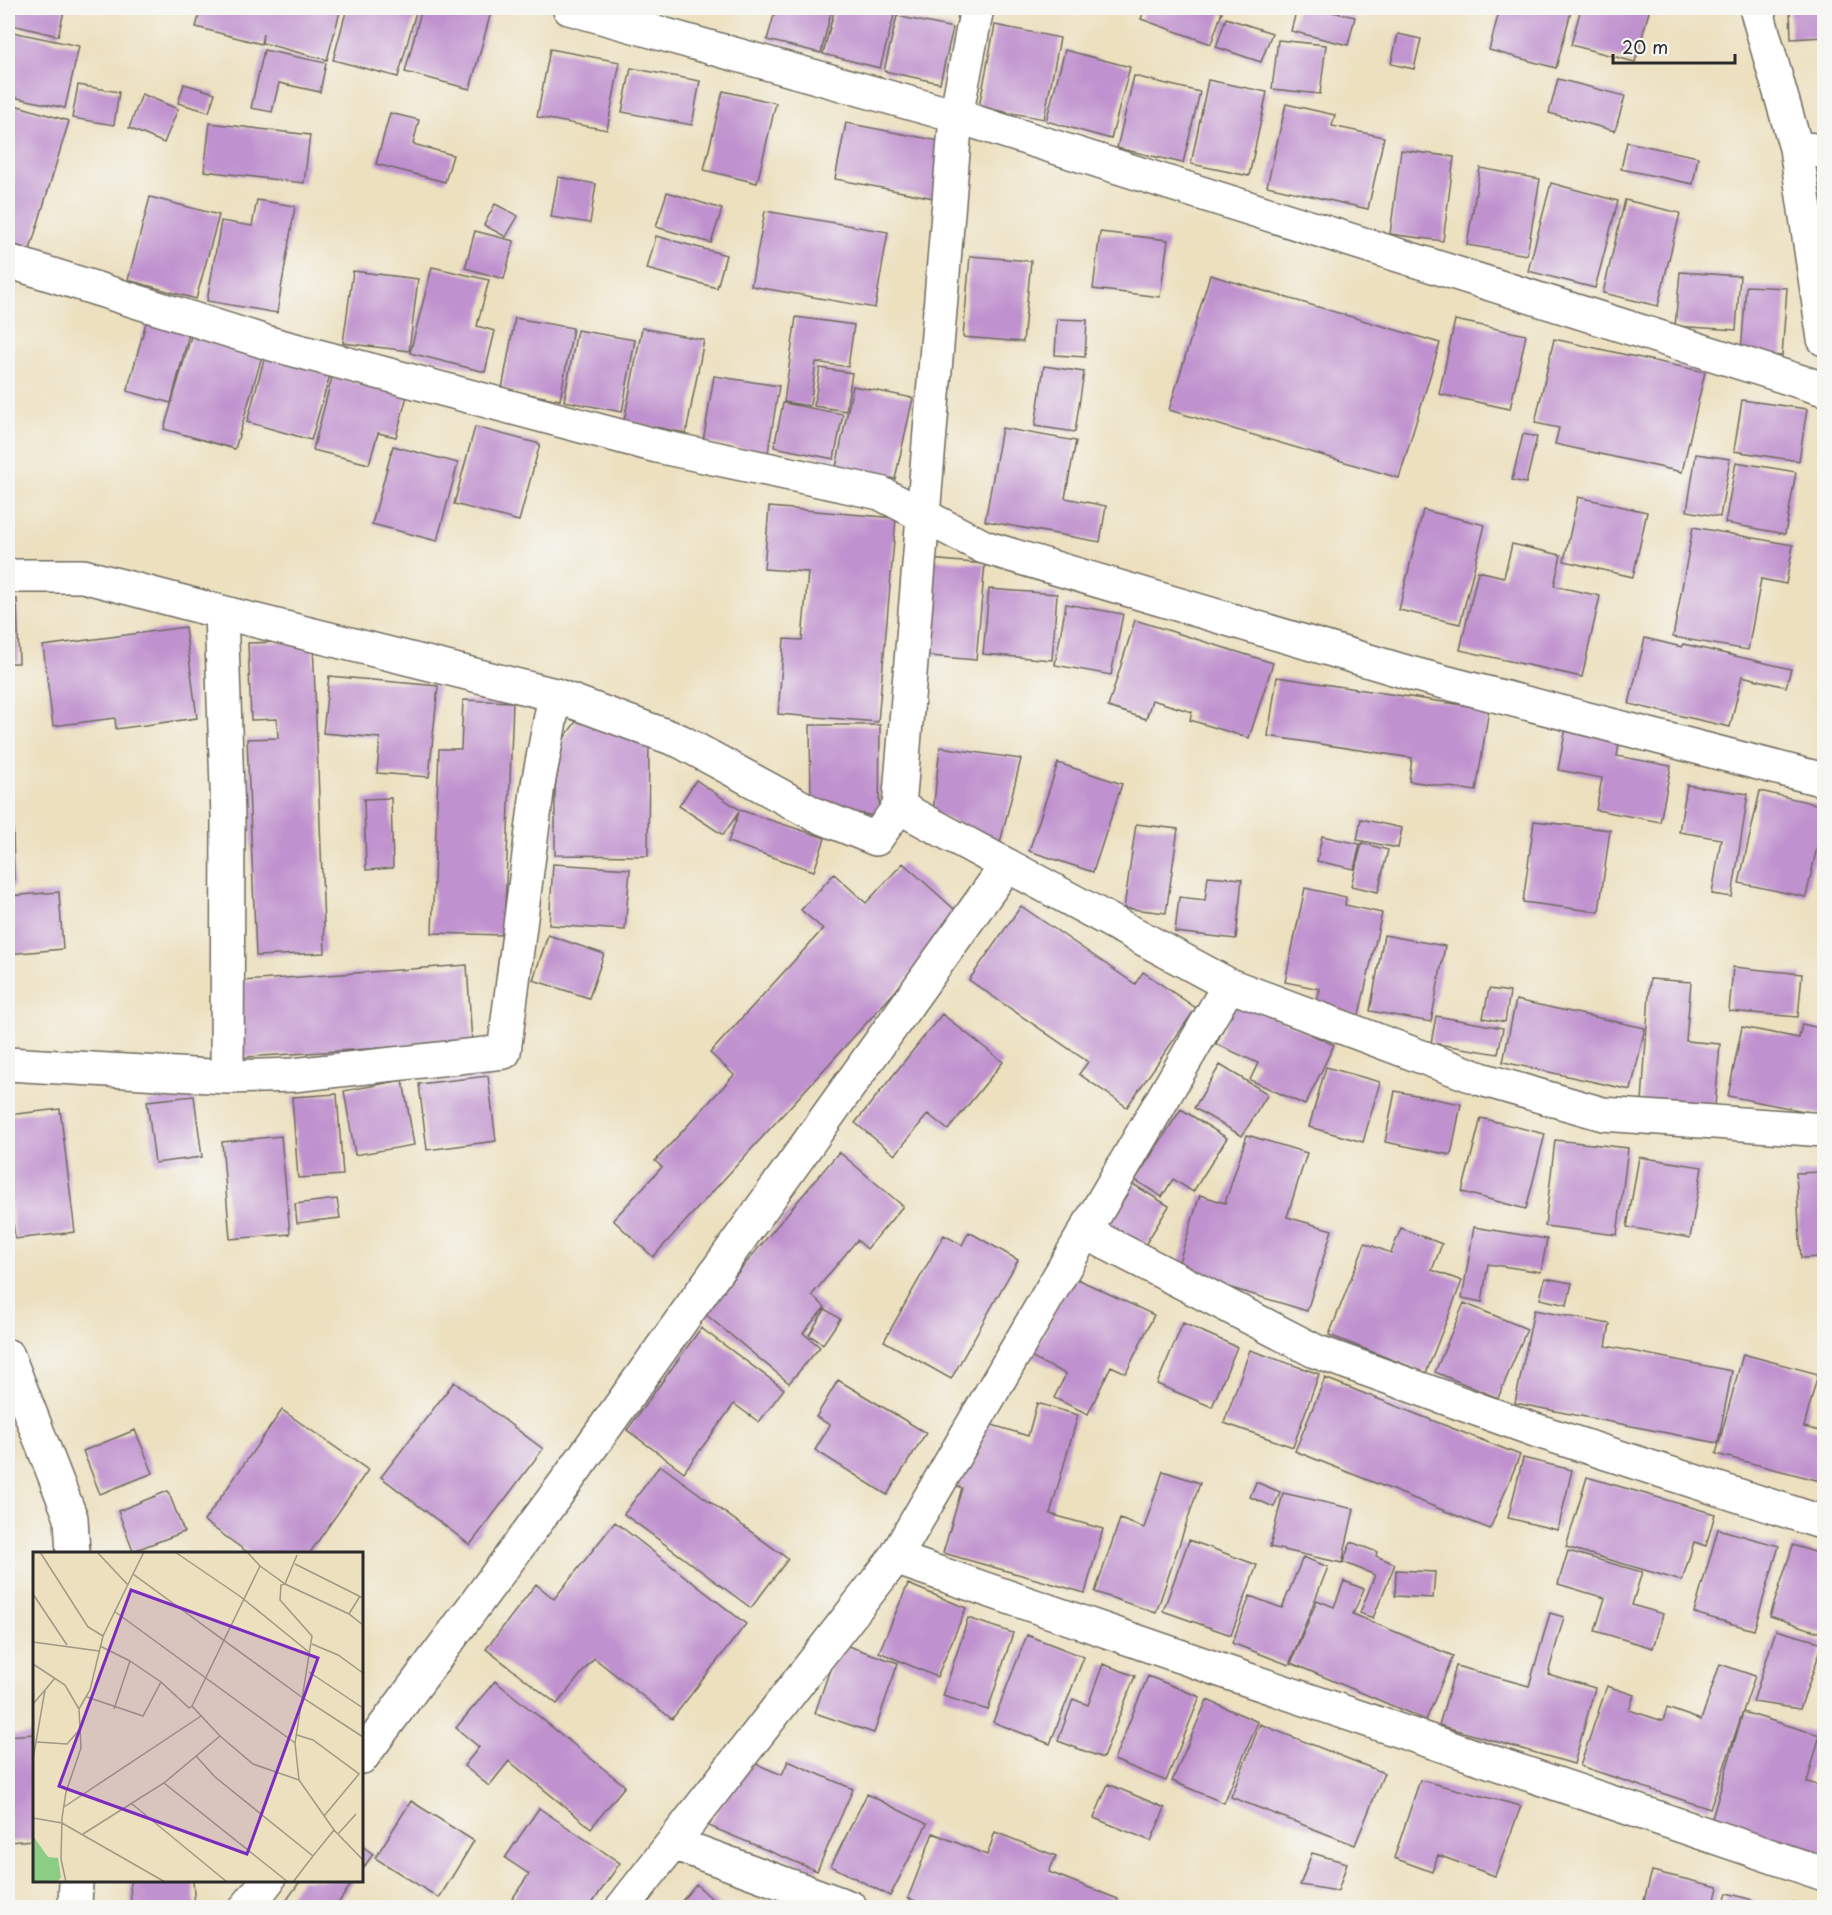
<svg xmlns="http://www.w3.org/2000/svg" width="1832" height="1915" font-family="'Playpen Sans',sans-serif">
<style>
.building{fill:#bf91ce}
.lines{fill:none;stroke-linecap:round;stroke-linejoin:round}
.street-casing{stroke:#6f6a5f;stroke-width:36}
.secondary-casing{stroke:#6f6a5f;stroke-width:36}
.street{stroke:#fff;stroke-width:33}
.secondary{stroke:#fff;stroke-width:33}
.inset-road{fill:none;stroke:#9f9884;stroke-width:1.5}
.view{fill:#7b2cbf;fill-opacity:0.15;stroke:#7b2cbf;stroke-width:3}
.inset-edge{fill:none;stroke:#2b2b2b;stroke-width:3}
</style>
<rect width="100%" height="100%" fill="#f6f6f2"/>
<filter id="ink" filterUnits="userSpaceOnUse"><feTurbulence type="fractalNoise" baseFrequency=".0167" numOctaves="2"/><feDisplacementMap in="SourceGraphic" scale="12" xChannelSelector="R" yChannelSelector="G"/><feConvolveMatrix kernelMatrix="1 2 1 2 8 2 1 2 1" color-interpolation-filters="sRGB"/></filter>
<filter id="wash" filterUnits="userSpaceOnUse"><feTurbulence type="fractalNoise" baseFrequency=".008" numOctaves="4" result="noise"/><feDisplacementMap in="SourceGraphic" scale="24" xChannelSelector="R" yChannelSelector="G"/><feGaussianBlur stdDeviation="1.35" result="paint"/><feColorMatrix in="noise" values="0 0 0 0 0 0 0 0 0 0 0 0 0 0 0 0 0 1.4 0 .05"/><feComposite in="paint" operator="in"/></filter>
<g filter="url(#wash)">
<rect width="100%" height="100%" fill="#ece0bf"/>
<g id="blocks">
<path class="building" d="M 8,8 L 65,8 L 58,36 L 8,24 Z
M 201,8 L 341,8 L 327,60 L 262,43 L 263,34 L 261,44 L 196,27 Z
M 347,8 L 417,8 L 398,77 L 333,60 Z
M 422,8 L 475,8 L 491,12 L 470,89 L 405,72 Z
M 776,8 L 832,8 L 821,53 L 767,40 Z
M 835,8 L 896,8 L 880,68 L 823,54 Z
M 939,8 L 956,8 L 955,12 Z
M 1145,8 L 1208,8 L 1222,12 L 1211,44 L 1141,19 Z
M 1297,8 L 1315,8 L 1355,17 L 1348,45 L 1291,31 Z
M 1500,8 L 1572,8 L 1556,68 L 1489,50 Z
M 1581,8 L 1650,8 L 1635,62 L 1571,45 Z
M 1790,8 L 1824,8 L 1824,37 L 1791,39 Z
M 897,16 L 953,28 L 940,83 L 884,71 Z
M 1226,18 L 1272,33 L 1261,62 L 1216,47 Z
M 995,25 L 1060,38 L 1044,119 L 979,107 Z
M 8,31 L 79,46 L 65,108 L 8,96 Z
M 1398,34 L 1421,39 L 1414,69 L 1391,64 Z
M 1278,40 L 1326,45 L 1320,94 L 1272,89 Z
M 550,49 L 620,62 L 607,130 L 537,117 Z
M 264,50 L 326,63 L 320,92 L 279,83 L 272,112 L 251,108 Z
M 1065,50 L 1130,67 L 1111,139 L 1046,121 Z
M 631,68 L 700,81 L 692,125 L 622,112 Z
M 1134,76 L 1200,92 L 1183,163 L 1117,148 Z
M 1558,79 L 1625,96 L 1615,131 L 1549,113 Z
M 1208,80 L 1267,92 L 1249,176 L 1191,164 Z
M 184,84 L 215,93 L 209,112 L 178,103 Z
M 78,85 L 119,92 L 114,125 L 72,118 Z
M 723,91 L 776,103 L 757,183 L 704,170 Z
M 142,94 L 178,109 L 164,143 L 129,128 Z
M 8,103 L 69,121 L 30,250 L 8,243 Z
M 1286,104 L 1335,115 L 1332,126 L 1384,137 L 1368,209 L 1267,186 Z
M 390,113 L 419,120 L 413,144 L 453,155 L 445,182 L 376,164 Z
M 210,123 L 310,135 L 304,183 L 204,171 Z
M 846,123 L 945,142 L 934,198 L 835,179 Z
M 1627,142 L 1698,157 L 1693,184 L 1621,169 Z
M 1401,150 L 1454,157 L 1443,241 L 1390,234 Z
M 1480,168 L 1540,179 L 1527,255 L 1467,245 Z
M 558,177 L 596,184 L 590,223 L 551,217 Z
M 1551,183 L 1618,201 L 1595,288 L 1528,271 Z
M 667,192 L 722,209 L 711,243 L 656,227 Z
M 150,197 L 219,215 L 196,299 L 128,280 Z
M 257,200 L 295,206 L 277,313 L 207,301 L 221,221 L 252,226 Z
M 1625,200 L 1680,213 L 1658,306 L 1603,293 Z
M 495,204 L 518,216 L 506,237 L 484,225 Z
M 765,211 L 888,232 L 875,308 L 751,286 Z
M 475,231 L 514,241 L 504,279 L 465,268 Z
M 1100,232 L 1168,240 L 1160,297 L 1093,289 Z
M 656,236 L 726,255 L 717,288 L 647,269 Z
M 970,256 L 1031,261 L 1023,342 L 963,337 Z
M 432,267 L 489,280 L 477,326 L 495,331 L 485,372 L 410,353 Z
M 353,271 L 418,279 L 409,351 L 343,343 Z
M 1680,272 L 1740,276 L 1736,330 L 1675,326 Z
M 1210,275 L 1440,343 L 1399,478 L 1169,410 Z
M 1746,286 L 1787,288 L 1782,356 L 1741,353 Z
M 796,317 L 854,325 L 848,367 L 816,362 L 810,406 L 784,402 Z
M 515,318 L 573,328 L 560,400 L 502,389 Z
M 147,319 L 190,330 L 171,403 L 127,391 Z
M 1057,319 L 1087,320 L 1085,357 L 1055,355 Z
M 1455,320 L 1526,335 L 1510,409 L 1439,394 Z
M 642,328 L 704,340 L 686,433 L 624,421 Z
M 577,330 L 635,340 L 622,412 L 564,401 Z
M 191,336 L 262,356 L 235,449 L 164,429 Z
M 1554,339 L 1705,372 L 1682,472 L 1555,444 L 1559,428 L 1535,423 Z
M 265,356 L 330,375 L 311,440 L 247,422 Z
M 1044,366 L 1084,372 L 1075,432 L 1035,426 Z
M 820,368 L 852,373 L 846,411 L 814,406 Z
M 714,376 L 779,386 L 768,453 L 703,442 Z
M 332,377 L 407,396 L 396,437 L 378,433 L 369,464 L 313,450 Z
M 853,386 L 913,398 L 895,479 L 836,467 Z
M 1742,400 L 1807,409 L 1799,461 L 1734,451 Z
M 783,403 L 843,414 L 834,459 L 774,447 Z
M 475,427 L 540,444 L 519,521 L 454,504 Z
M 1002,428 L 1076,441 L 1065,498 L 1106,506 L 1100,542 L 985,521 Z
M 1523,434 L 1537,437 L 1526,483 L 1512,480 Z
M 393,446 L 458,463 L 437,541 L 372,524 Z
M 1696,454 L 1730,459 L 1720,517 L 1687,511 Z
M 1736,462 L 1796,472 L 1785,534 L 1725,523 Z
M 1578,497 L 1647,512 L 1633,577 L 1564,561 Z
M 769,507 L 896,518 L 878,722 L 778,714 L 784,639 L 802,640 L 808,572 L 764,569 Z
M 1423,510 L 1485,525 L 1460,624 L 1399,610 Z
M 1693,527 L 1793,545 L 1786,584 L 1761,579 L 1748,650 L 1673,637 Z
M 1512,544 L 1561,555 L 1554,586 L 1600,596 L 1582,677 L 1460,650 L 1478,571 L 1504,577 Z
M 929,559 L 985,564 L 976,660 L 919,655 Z
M 989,589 L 1057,594 L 1052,660 L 983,654 Z
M 8,599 L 17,599 L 19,663 L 8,663 Z
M 1066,604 L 1123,614 L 1111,675 L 1055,665 Z
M 1135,620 L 1273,663 L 1249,738 L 1190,720 L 1192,712 L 1152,700 L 1146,719 L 1108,707 Z
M 185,627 L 197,718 L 116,729 L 115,718 L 53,726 L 43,646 Z
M 1645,638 L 1682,647 L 1683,644 L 1791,669 L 1786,687 L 1742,676 L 1730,727 L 1629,704 Z
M 313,641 L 325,953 L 256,956 L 247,739 L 278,738 L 277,719 L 251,720 L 248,643 Z
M 329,676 L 438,686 L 429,777 L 377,773 L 380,738 L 323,733 Z
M 1277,677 L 1489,709 L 1476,791 L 1409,781 L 1412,758 L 1268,736 Z
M 463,700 L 513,702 L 504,935 L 432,933 L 439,749 L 461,749 Z
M 578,719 L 649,739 L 648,856 L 555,855 L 555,787 L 564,738 Z
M 810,725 L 880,725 L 879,817 L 811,804 Z
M 1566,728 L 1620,738 L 1617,756 L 1671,766 L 1660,822 L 1596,810 L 1602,778 L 1558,770 Z
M 940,747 L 1021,759 L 1000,843 L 933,812 Z
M 1058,763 L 1122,784 L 1093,872 L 1029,851 Z
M 696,780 L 740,810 L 825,838 L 814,871 L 728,842 L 739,812 L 723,835 L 679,806 Z
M 1687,785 L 1748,794 L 1732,897 L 1712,894 L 1721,839 L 1679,832 Z
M 1760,791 L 1824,806 L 1824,815 L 1806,897 L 1739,883 Z
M 391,798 L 393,868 L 366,870 L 364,799 Z
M 1361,819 L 1402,828 L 1398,848 L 1357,840 Z
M 1534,821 L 1610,830 L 1599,912 L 1523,902 Z
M 1136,824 L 1178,829 L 1166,913 L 1124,908 Z
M 8,825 L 13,825 L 14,887 L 8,887 Z
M 1322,836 L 1360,844 L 1354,869 L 1317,861 Z
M 1362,843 L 1388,850 L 1378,892 L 1351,886 Z
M 903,863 L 963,917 L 653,1257 L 613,1220 L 662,1167 L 655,1161 L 734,1075 L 710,1053 L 823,929 L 801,910 L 834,874 L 866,903 Z
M 553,864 L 630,869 L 625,930 L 549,925 Z
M 1208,876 L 1242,879 L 1236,939 L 1175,932 L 1179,897 L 1205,900 Z
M 1305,888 L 1346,897 L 1345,905 L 1382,913 L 1359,1015 L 1316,1005 L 1320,989 L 1285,982 Z
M 59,892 L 63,949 L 8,954 L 8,896 Z
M 1021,906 L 1135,984 L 1143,972 L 1196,1008 L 1127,1107 L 1079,1074 L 1088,1062 L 969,980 Z
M 548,935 L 604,954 L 589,998 L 533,980 Z
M 1384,935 L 1445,946 L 1431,1022 L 1370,1011 Z
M 467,965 L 472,1042 L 233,1058 L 228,982 Z
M 1733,967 L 1802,974 L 1798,1017 L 1729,1011 Z
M 1650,979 L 1691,982 L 1686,1041 L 1720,1044 L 1715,1107 L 1642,1102 Z
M 1489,989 L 1510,992 L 1505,1022 L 1483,1018 Z
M 1237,1000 L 1334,1045 L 1305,1105 L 1250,1080 L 1258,1063 L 1216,1044 Z
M 1516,1000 L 1645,1028 L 1631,1090 L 1503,1062 Z
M 942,1014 L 1003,1062 L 948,1130 L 928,1114 L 895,1155 L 855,1123 Z
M 1436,1016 L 1503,1028 L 1498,1054 L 1431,1043 Z
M 1802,1024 L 1824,1029 L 1824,1115 L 1728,1096 L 1742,1027 L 1799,1038 Z
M 1220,1065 L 1268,1094 L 1242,1136 L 1194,1108 Z
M 1326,1067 L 1380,1082 L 1363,1142 L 1309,1127 Z
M 488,1076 L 496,1141 L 427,1150 L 419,1084 Z
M 403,1080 L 414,1145 L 355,1155 L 344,1091 Z
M 1395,1091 L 1461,1104 L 1451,1155 L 1385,1142 Z
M 337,1094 L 343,1175 L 298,1178 L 292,1097 Z
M 194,1096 L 202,1157 L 155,1163 L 147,1101 Z
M 60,1109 L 75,1232 L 15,1239 L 8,1182 L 8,1115 Z
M 1181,1109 L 1227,1138 L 1193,1192 L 1173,1179 L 1162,1197 L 1135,1180 Z
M 1481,1118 L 1545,1134 L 1526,1209 L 1462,1192 Z
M 1247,1135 L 1307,1153 L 1287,1217 L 1332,1230 L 1307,1311 L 1176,1271 L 1200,1195 L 1225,1203 Z
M 281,1136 L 290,1234 L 230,1239 L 222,1142 Z
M 1555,1140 L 1628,1148 L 1617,1235 L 1545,1226 Z
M 839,1152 L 903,1206 L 867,1249 L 857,1240 L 812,1295 L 825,1307 L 803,1333 L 820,1347 L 789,1383 L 704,1313 Z
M 1639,1157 L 1702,1167 L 1690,1238 L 1627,1227 Z
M 1824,1172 L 1824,1257 L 1801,1258 L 1796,1173 Z
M 1131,1183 L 1169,1206 L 1139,1255 L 1101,1231 Z
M 337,1199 L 340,1218 L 297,1223 L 295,1204 Z
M 1474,1227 L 1547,1239 L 1541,1272 L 1488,1264 L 1482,1302 L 1462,1298 Z
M 1401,1228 L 1442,1244 L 1432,1270 L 1462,1281 L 1426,1373 L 1329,1335 L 1365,1243 L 1391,1253 Z
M 969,1232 L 1018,1260 L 951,1379 L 884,1341 L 944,1235 L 962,1245 Z
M 1071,1276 L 1154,1315 L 1126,1373 L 1111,1366 L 1088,1414 L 1054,1398 L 1066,1374 L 1032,1358 Z
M 1545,1278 L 1572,1283 L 1567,1305 L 1540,1299 Z
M 1464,1303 L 1527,1329 L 1498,1398 L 1435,1372 Z
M 825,1309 L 840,1319 L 823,1344 L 809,1335 Z
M 1534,1310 L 1610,1324 L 1606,1346 L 1732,1371 L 1718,1443 L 1515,1403 Z
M 1183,1323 L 1237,1347 L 1212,1407 L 1157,1384 Z
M 701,1328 L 784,1389 L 759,1422 L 734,1404 L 684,1472 L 627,1430 Z
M 1250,1350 L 1319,1374 L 1293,1447 L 1224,1423 Z
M 1743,1354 L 1818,1374 L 1804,1427 L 1824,1432 L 1824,1482 L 1716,1454 Z
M 1325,1378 L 1520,1455 L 1490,1529 L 1295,1451 Z
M 838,1380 L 926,1433 L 887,1495 L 815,1450 L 830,1425 L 816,1417 Z
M 454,1382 L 543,1449 L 470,1545 L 381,1477 Z
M 1037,1403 L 1078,1415 L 1050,1514 L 1103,1529 L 1085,1593 L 943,1553 L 962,1488 L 957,1486 L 976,1420 L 1028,1436 Z
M 282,1410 L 368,1470 L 309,1554 L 250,1554 L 204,1521 Z
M 135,1430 L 153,1473 L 100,1494 L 83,1451 Z
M 1523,1458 L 1572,1470 L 1558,1530 L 1508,1518 Z
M 660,1465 L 788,1559 L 751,1608 L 624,1514 Z
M 1163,1471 L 1200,1483 L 1156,1613 L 1095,1592 L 1120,1519 L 1144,1528 Z
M 1587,1477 L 1715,1514 L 1706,1546 L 1694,1542 L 1682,1581 L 1566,1547 Z
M 1256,1482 L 1280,1492 L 1274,1507 L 1250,1497 Z
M 168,1491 L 184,1532 L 133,1551 L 118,1511 Z
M 1283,1493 L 1354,1509 L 1342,1563 L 1270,1547 Z
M 615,1522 L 746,1624 L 672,1719 L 594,1658 L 557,1704 L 486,1649 L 536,1584 L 554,1599 Z
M 1718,1529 L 1779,1546 L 1754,1630 L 1694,1613 Z
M 1189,1540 L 1257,1565 L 1231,1635 L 1163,1611 Z
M 1351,1542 L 1377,1552 L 1376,1556 L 1395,1564 L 1373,1618 L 1360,1613 L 1375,1575 L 1343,1562 Z
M 1793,1545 L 1824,1555 L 1824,1634 L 1770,1616 Z
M 1568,1551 L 1642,1572 L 1632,1605 L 1663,1614 L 1653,1648 L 1595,1631 L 1605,1598 L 1558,1584 Z
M 1303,1557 L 1328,1567 L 1289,1665 L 1232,1643 L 1250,1596 L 1282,1608 Z
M 1396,1570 L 1435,1572 L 1433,1598 L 1395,1596 Z
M 1344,1581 L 1364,1589 L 1353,1614 L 1453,1656 L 1426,1720 L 1291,1663 L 1317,1600 L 1334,1607 Z
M 908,1584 L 966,1608 L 937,1677 L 879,1652 Z
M 1550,1613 L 1564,1617 L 1548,1674 L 1595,1688 L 1574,1764 L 1439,1725 L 1456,1666 L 1529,1686 Z
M 968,1618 L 1013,1633 L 988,1710 L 943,1696 Z
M 1776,1630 L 1823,1643 L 1800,1709 L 1753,1702 Z
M 1027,1635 L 1084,1657 L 1050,1744 L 993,1722 Z
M 839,1643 L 898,1663 L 874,1733 L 815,1713 Z
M 1103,1664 L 1135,1676 L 1103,1758 L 1058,1741 L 1073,1699 L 1088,1705 Z
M 1720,1664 L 1755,1676 L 1710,1809 L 1580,1766 L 1607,1686 L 1634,1695 L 1629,1710 L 1663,1721 L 1667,1708 L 1701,1720 Z
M 1148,1676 L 1200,1697 L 1166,1781 L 1114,1760 Z
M 495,1681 L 625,1786 L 591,1828 L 509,1761 L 489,1786 L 464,1766 L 479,1747 L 456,1728 Z
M 1207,1700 L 1258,1722 L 1224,1803 L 1172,1781 Z
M 1743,1712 L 1820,1735 L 1807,1782 L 1824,1787 L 1824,1855 L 1711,1822 Z
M 1260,1724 L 1384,1773 L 1355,1845 L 1231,1797 Z
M 34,1734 L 34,1840 L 8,1842 L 8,1736 Z
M 745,1759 L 782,1775 L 788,1761 L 853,1789 L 817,1871 L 709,1826 Z
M 1420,1780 L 1521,1806 L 1495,1876 L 1438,1855 L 1432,1872 L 1394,1858 Z
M 1108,1784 L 1165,1808 L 1151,1841 L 1094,1818 Z
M 867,1794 L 927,1824 L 890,1896 L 831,1866 Z
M 411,1801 L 474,1841 L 439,1898 L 375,1858 Z
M 539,1808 L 620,1863 L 589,1908 L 506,1908 L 529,1874 L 505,1858 Z
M 995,1832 L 1056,1856 L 1049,1872 L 1118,1899 L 1115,1908 L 932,1908 L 908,1898 L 933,1833 L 987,1855 Z
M 362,1846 L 373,1854 L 362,1870 Z
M 1312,1853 L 1347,1863 L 1338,1891 L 1300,1885 Z
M 1652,1871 L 1718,1887 L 1713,1908 L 1642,1908 Z
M 130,1880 L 193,1880 L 195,1908 L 131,1908 Z
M 301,1880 L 354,1880 L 335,1908 L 281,1908 Z
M 696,1884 L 722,1908 L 676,1908 Z
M 1727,1893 L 1778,1907 L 1777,1908 L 1722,1908 Z
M 1794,1902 L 1812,1907 L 1812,1908 L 1793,1908 Z"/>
</g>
</g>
<g filter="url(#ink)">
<use href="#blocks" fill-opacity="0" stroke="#6f6a5f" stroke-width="1.5"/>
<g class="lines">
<defs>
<path id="street" d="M 569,8 L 956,116 L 1824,389
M 977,8 L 956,116 L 899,807 L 1229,985 L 1481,1079 L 1603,1114 L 1824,1130
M 1756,8 L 1796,148 L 1824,339
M 1796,148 L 1824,151
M 8,261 L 272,344 L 657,446 L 880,493 L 984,547 L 1413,674 L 1824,780
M 8,576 L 83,576 L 221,612 L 228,817 L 227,1077
M 221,612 L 555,695
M 8,1064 L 227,1077 L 293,1075 L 504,1052 L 538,784 L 555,695 L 680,741 L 814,814 L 876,839 L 899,807
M 1085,1232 L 1315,1351 L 1535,1430 L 1824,1523
M 895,1558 L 1246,1679 L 1824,1874
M 362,1757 L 571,1475 L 1007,865
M 673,1843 L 851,1908
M 246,1908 L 268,1880
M 622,1908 L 895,1558 L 1229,985"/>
<path id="secondary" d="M 8,1356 L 71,1518 L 73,1554
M 75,1908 L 76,1880"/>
</defs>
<use href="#street" class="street-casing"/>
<use href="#secondary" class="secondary-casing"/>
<use href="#street" class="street"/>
<use href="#secondary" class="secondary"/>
</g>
</g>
<g transform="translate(33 1552)">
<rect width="330" height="330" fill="#ece0bf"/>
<path d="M 0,284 L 15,305 L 25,306 L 28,325 L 25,329 L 0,330 Z" fill="#8ccd85"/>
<path class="inset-road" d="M 7,0 L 55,75 L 70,84M 64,0 L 95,33M 111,0 L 100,22 L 270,146 L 330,185M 142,0 L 208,45 L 277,101M 214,0 L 227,14 L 159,154 L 187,184 L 220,212 L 266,228M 264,3 L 252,32 L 316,62 L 330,73M 262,12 L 330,46M 227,14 L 252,32 L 248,33 L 247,48 L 279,84 L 262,191 L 266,228 L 301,278 L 330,308M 0,42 L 34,93M 81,59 L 262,191M 316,62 L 327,44M 0,90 L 66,99M 279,92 L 305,103 L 330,121M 67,94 L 97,109 L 81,157M 97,109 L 128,130M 0,112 L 32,133 L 46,157 L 48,196 L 33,240 L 29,266 L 28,307 L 33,330M 276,120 L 330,156M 54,145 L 110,164 L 128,130 L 156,156 L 159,154M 0,152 L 12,138M 46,157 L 57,138 L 70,84 L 100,22M 264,183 L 280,188 L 326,222 L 291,264M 4,190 L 34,192 L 48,176M 163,204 L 182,225 L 280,304 L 301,278M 0,207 L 12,138 L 22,126M 131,231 L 255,330M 98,251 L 194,330M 31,255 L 168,164M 0,266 L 29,271 L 132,330M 50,282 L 131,231 L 187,184M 305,282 L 323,262M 260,330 L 280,304"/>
<path class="view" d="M 98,38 L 285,106 L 214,302 L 26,234 Z"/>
<rect width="330" height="330" class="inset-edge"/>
</g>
<rect width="1832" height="1915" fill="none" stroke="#f6f6f2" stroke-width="30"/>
<path d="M1613 54v9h122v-9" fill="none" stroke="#2b2b2b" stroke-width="3"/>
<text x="1622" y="54" font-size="18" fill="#2b2b2b" stroke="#f6f6f2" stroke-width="4.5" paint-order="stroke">20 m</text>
</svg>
